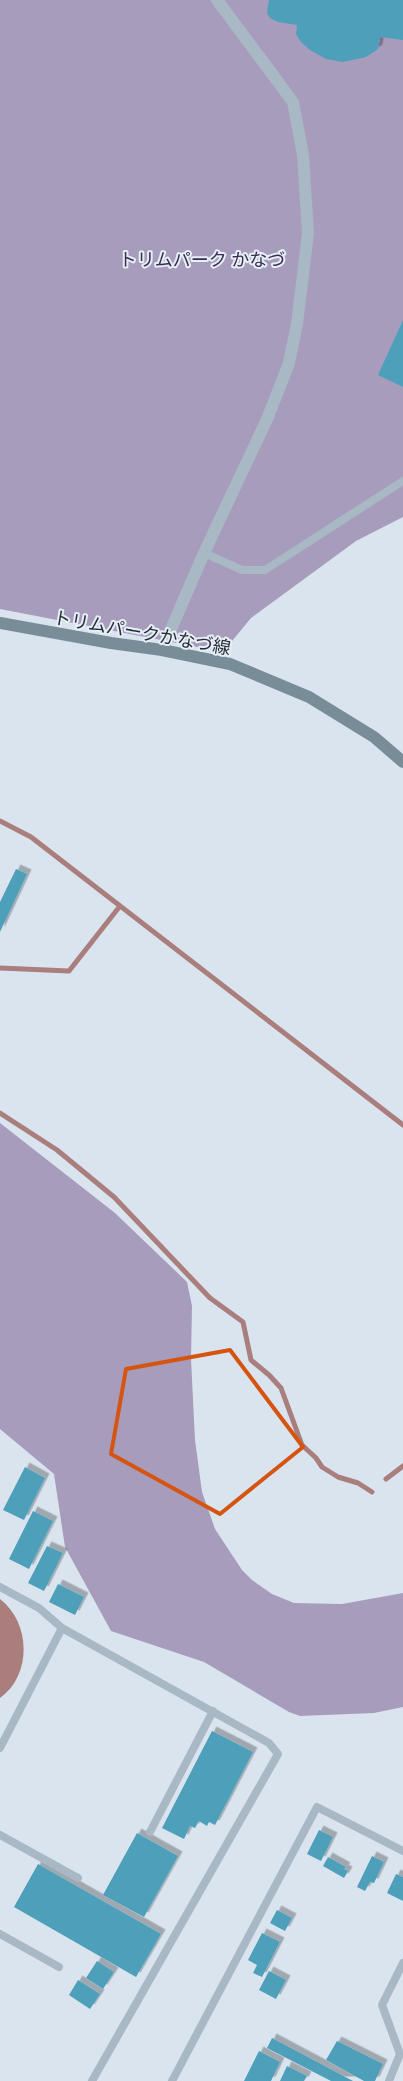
<svg xmlns="http://www.w3.org/2000/svg" width="403" height="2081" font-family="Lato,'Noto Sans JP',sans-serif">
<style>
.green{fill:#a79cbc}
.water{fill:#a97e7c}
.lines{fill:none;stroke-linecap:round;stroke-linejoin:round}
.stream{stroke:#a97e7c;stroke-width:5}
.building{fill:#4d9fba;filter:url(#shadow)}
.lane{stroke:#a8b8c5;stroke-width:8}
.street{stroke:#a8b8c5;stroke-width:12}
.secondary{stroke:#798d99;stroke-width:12}
.marked{fill:none;stroke:#d55510;stroke-width:4;stroke-linejoin:round}
.labels{text-anchor:middle;dominant-baseline:central;stroke-width:4;stroke-linejoin:round;paint-order:stroke}
.park-label{font-size:18px;fill:#3a2d4f;stroke:#e6eef7}
.street-label{font-size:18px;fill:#272f33;stroke:#e6eef7}
</style>
<defs>
<filter id="shadow"><feDropShadow dx="4.5" dy="-4.5" stdDeviation="0" flood-color="#0004"/></filter>
</defs>
<rect width="100%" height="100%" fill="#dae4ef"/>
<path class="green" d="M 0,0 L 403,0 L 403,517 L 356,541 L 251,618 L 223,652 L 0,609 Z
M 0,1123 L 115,1213 L 187,1282 L 192,1306 L 191,1359 L 195,1440 L 202,1492 L 215,1529 L 242,1570 L 252,1580 L 272,1594 L 294,1603 L 342,1604 L 403,1593 L 403,1707 L 374,1713 L 300,1716 L 289,1712 L 204,1662 L 111,1631 L 65,1547 L 54,1474 L 0,1429 Z"/>
<path class="water" d="M 0,1599 C 31,1623 32,1675 0,1698 Z"/>
<g class="lines">
<path class="stream" d="M 0,821 L 31,837 L 403,1125
M 0,968 L 69,971 L 120,906
M 0,1113 L 57,1150 L 114,1197 L 210,1298 L 243,1322 L 251,1360 L 269,1375 L 281,1388 L 302,1445 L 316,1458 L 322,1467 L 338,1477 L 358,1483 L 372,1492
M 386,1479 L 403,1466"/>
</g>
<path class="building" d="M 269,0 L 403,0 L 403,40 L 380,37 L 378,49 L 366,57 L 343,62 L 326,59 L 310,50 L 301,42 L 296,34 L 297,25 L 278,22 L 270,18 L 267,13 Z
M 403,320 L 403,387 L 378,375 Z
M 16,869 L 27,874 L 0,932 L 0,902 Z
M 25,1467 L 45,1478 L 24,1520 L 3,1510 Z
M 33,1511 L 53,1521 L 29,1569 L 9,1559 Z
M 47,1546 L 63,1553 L 44,1591 L 28,1583 Z
M 58,1584 L 84,1597 L 75,1615 L 49,1602 Z
M 212,1731 L 253,1752 L 215,1825 L 209,1822 L 207,1826 L 199,1821 L 195,1828 L 190,1826 L 184,1839 L 162,1828 Z
M 319,1830 L 333,1837 L 321,1861 L 307,1854 Z
M 137,1833 L 178,1856 L 144,1917 L 103,1895 Z
M 372,1856 L 384,1862 L 374,1883 L 370,1882 L 365,1891 L 357,1887 Z
M 328,1857 L 346,1867 L 344,1869 L 348,1871 L 344,1878 L 323,1866 Z
M 38,1864 L 161,1934 L 136,1977 L 14,1907 Z
M 396,1874 L 403,1877 L 403,1901 L 387,1893 Z
M 277,1910 L 292,1918 L 285,1931 L 270,1923 Z
M 262,1933 L 280,1942 L 262,1977 L 253,1973 L 257,1965 L 248,1960 Z
M 97,1961 L 114,1972 L 103,1989 L 86,1978 Z
M 269,1971 L 286,1980 L 276,1999 L 259,1990 Z
M 78,1980 L 100,1994 L 90,2009 L 69,1995 Z
M 272,2038 L 353,2081 L 331,2081 L 267,2048 Z
M 337,2041 L 383,2064 L 375,2081 L 364,2081 L 326,2060 Z
M 259,2051 L 280,2062 L 271,2081 L 244,2081 Z
M 287,2066 L 307,2076 L 304,2081 L 280,2081 Z"/>
<g class="lines">
<path class="lane" d="M 204,553 L 242,570 L 265,570 L 403,481
M 0,1587 L 39,1608 L 62,1628 L 269,1743 L 278,1754 L 92,2081
M 0,1748 L 62,1628
M 150,1832 L 213,1711
M 0,1835 L 78,1878
M 0,1934 L 59,1967
M 172,2081 L 317,1807 L 403,1851
M 389,2081 L 400,2054 L 382,2005 L 403,1963"/>
<path class="street" d="M 162,650 L 204,553 L 268,417 L 289,363 L 297,324 L 308,233 L 303,155 L 293,102 L 217,0"/>
<path class="secondary" d="M 0,623 L 111,643 L 162,650 L 230,664 L 309,697 L 374,737 L 403,762"/>
</g>
<path class="marked" d="M 230,1350 L 303,1447 L 220,1514 L 111,1454 L 126,1369 Z"/>
<g class="labels">
<g class="park-label">
<text x="202" y="259">トリムパーク かなづ</text>
</g>
<g class="street-label">
<text transform="translate(142 632) rotate(10)">トリムパークかなづ線</text>
</g>
</g>
</svg>
